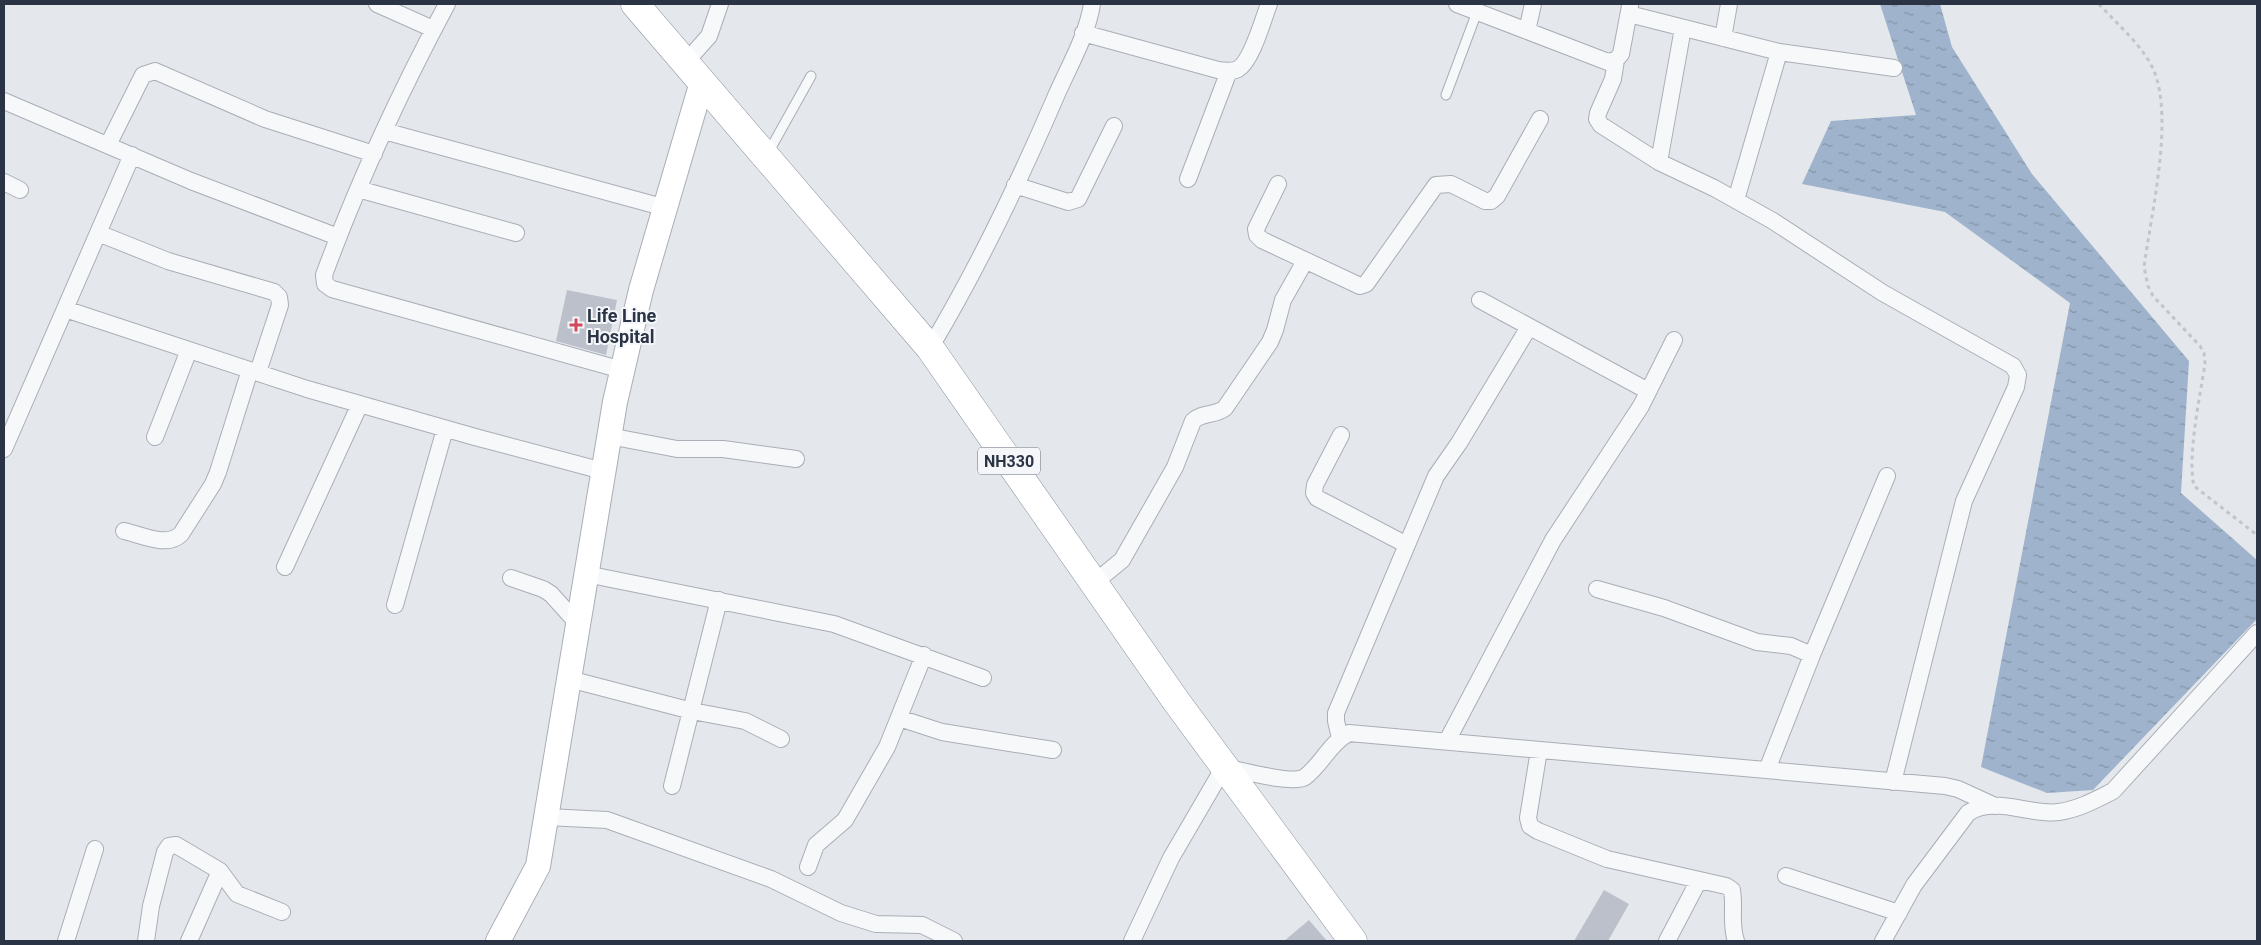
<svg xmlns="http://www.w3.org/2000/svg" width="2261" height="945" font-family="Roboto,sans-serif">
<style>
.water{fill:url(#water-ripples)}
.building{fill:#bbc0ca}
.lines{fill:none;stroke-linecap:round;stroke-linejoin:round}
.lane-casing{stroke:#a9aeb7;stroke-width:11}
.street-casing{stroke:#a9aeb7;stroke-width:18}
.secondary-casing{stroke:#a9aeb7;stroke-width:26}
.highway-casing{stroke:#8b94a3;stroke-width:29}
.path{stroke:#c2c5cb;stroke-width:3;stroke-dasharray:4 4;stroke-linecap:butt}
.lane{stroke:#f7f8fa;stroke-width:9}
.street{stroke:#f7f8fa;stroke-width:16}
.secondary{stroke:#fff;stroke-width:24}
.highway{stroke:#fff;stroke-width:28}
.poi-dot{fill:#d1495b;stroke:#f4f6f9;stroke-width:2}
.labels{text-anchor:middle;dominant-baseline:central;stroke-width:4;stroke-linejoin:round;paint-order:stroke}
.shield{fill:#f4f6f9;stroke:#676e7b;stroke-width:1}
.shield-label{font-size:16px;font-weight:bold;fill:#2b3445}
.poi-label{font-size:18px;font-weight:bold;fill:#2b3445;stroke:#f4f6f9;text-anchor:start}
</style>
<defs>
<pattern id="water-ripples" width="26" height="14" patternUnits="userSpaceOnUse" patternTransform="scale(1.25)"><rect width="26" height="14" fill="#9fb4cc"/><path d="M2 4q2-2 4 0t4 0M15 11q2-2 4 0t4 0" fill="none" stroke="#8293a7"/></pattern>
</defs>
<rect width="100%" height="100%" fill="#e4e7ec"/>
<path class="water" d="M 1880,4 L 1940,4 L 1952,47 L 2032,174 L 2189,361 L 2181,493 L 2257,560 L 2257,619 L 2093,790 L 2047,793 L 1981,767 L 2070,303 L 1945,212 L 1802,184 L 1831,121 L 1916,115 Z"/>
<path class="building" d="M 567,290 L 617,300 L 606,355 L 556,341 Z
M 1604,890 L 1629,904 L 1608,941 L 1574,941 Z
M 1309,920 L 1327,941 L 1284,941 Z"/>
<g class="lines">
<defs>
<path id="lane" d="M 1446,95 L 1477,12
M 768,153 L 811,76"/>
<path id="street" d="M 377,4 L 433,29
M 447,4 C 400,92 358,182 324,275 L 325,284 L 332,289 L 622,370
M 1457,4 L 1608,62 L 1616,60 L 1621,54 L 1630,6
M 1629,14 L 1779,52 L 1894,68
M 1527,31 L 1533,4
M 1083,33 L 1218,70 C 1225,71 1232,72 1238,69 C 1252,61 1263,19 1269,4
M 1723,38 L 1729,4
M 1616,60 L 1613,79 L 1598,113 L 1597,119 L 1601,125 L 1659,162 L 1714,188 L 1773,221 L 1883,293 L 2013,366 L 2018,375 L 2016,387 L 1964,501 L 1893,782
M 685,63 L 709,36 L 720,4
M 4,101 L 191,181 L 338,237
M 384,131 L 666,208
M 108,145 L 143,75 L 155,71 L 265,119 L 374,154
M 1659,162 L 1683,28
M 1188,179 L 1229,71
M 4,182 L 20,190
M 1278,184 L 1256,229 L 1257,235 L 1262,240 L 1360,286 L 1366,284 L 1436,185 L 1451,184 L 1485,201 L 1491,201 L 1497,196 L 1540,119
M 1015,185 L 1068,202 L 1078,199 L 1114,126
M 358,189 L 516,233
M 1736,200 L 1779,52
M 98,233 L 168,261 L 274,292 L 279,297 L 280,305 L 258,372
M 1480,300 L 1648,391
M 65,309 L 307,389 L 475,437 L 603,471
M 930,348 C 978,268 1019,182 1056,96 C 1069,66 1087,36 1092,4
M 1341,435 L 1315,485 L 1314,493 L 1317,498 L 1407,545
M 609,436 L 677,449 L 723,449 L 796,459
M 155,437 L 189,350
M 4,449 L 132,155
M 124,531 C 142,535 167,548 181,534 L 213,484 L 218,472 L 250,370
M 285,567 L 360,404
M 586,574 L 834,624 L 983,678
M 511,578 L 543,589 L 551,594 L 577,623
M 1094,583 L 1122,560 L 1175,467 L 1193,421 C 1202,412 1215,416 1225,408 L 1270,342 L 1275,330 L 1283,300 L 1305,261
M 1597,589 L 1664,608 L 1757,642 L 1791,646 L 1812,655
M 395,605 L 445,429
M 569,679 L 692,711 L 745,721 L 781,739
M 899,718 L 942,732 L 1053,750
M 1340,738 L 1336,721 L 1336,713 L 1436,476 L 1459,443 L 1529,327
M 1447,741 L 1553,540 L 1641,406 L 1674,340
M 1539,750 L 1528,818 L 1530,826 L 1538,831 L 1607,859 L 1726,886 L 1732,890 C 1735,908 1730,924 1736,941
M 1767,770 L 1812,655 L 1887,476
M 672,786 L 719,600
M 547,817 L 607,820 L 771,879 L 841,913 L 876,924 L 922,925 L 954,941
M 808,867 L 816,845 L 845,820 L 887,747 L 924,655
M 1786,876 L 1899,913
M 66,941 L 95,849
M 146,941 L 151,906 L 165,852 L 169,846 L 176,845 L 220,871 L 237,894 L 282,912
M 189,941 L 220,871
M 1132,941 L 1171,858 L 1224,767 C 1240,770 1293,785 1305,777 C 1322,764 1330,743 1349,733 L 1945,786 L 1958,789 L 1995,806
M 1667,941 L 1699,880
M 1883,941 L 1914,885 L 1968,813 C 1995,795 2030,816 2059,812 C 2079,809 2095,800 2113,791 L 2257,633"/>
<path id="secondary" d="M 498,941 L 538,866 L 615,402 L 641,290 L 702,82"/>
<path id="highway" d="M 635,4 L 930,348 L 1176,701 L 1353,941"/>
</defs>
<use href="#lane" class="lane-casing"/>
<use href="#street" class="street-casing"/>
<use href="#secondary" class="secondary-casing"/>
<use href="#highway" class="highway-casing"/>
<path class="path" d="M 2099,4 C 2116,23 2145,48 2154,71 C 2174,120 2151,214 2144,267 L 2148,286 L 2153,296 L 2200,346 L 2204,353 L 2205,364 C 2200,396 2187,457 2194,486 L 2257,535"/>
<use href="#lane" class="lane"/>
<use href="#street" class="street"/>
<use href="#secondary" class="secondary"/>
<use href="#highway" class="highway"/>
</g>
<path class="poi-dot" d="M573.5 317.5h5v5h5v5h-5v5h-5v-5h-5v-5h5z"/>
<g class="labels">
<rect class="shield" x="978" y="447.5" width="62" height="27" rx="4"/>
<g class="shield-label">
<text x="1009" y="461">NH330</text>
</g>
<g class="poi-label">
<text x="587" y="315">Life Line<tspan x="587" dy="21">Hospital</tspan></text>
</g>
</g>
<rect width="2261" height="945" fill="none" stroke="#2b3445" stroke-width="10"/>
</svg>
